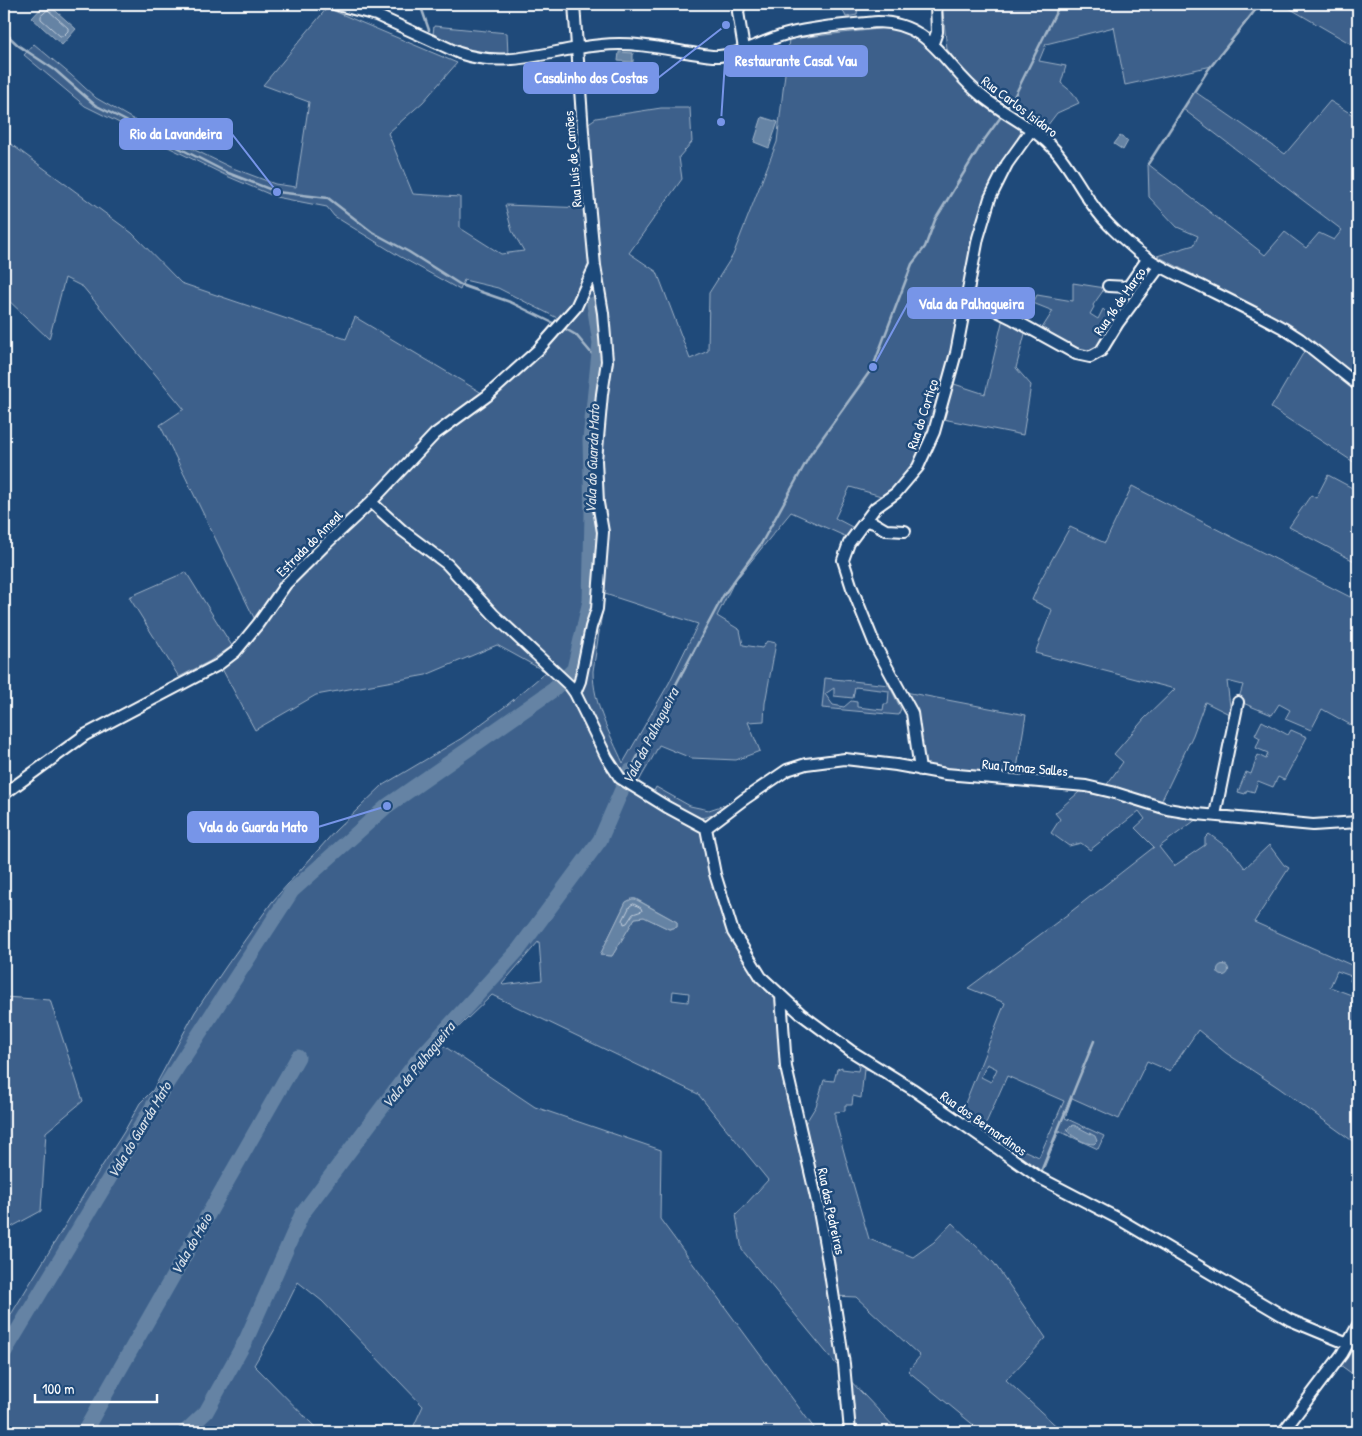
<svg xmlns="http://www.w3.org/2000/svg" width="1362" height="1436" font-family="'Patrick Hand',sans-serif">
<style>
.green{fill:#3c618b;stroke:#9eb0c5;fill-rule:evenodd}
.water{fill:#6583a4;stroke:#a3b5c8}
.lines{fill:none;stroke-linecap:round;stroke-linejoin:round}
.shore{stroke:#c1cddb;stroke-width:1}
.stream{stroke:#a3b5c8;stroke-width:2.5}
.river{stroke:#6583a4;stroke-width:15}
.minor-casing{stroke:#fff;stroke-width:14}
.minor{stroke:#1f4a7a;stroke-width:10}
.labels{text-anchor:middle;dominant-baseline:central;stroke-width:5;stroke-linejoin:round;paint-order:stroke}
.street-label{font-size:14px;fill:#fff;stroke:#1f4a7a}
.water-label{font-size:15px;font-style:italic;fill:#d8e0e8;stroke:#1f4a7a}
.leader{fill:none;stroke:#7795e8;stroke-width:2}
.callout-dot{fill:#7795e8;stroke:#1f4a7a;stroke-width:2}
.callout{fill:#7795e8;stroke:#7795e8;stroke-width:2}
.callout-label{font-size:15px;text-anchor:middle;font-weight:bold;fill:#fff}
</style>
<rect width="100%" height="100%" fill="#1f4a7a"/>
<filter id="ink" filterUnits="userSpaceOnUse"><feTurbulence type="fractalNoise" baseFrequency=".02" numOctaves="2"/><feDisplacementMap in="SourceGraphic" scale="10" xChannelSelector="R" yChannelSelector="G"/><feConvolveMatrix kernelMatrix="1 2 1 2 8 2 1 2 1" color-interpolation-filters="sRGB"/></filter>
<g filter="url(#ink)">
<path class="green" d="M 840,4 L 858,4 L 857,15 L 846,17 Z
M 942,4 L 1261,4 L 1212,66 L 1125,85 L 1114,27 L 1046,44 L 1039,61 L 1066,66 L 1061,83 L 1073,93 L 1079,103 L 1057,113 L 1044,130 L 1002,105 L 976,84 L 960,67 L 947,49 Z
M 1282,4 L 1358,4 L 1358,48 Z
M 327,8 L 457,63 L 423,102 L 388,133 L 413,194 L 460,197 L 460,228 L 501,254 L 524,251 L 512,231 L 505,205 L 586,208 L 576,110 L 580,109 L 593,238 L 587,124 L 596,118 L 661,108 L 690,108 L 692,142 L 679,157 L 682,179 L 629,253 L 657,272 L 690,359 L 708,351 L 709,293 L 733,255 L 777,142 L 789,39 L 887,28 L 899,30 L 923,42 L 982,104 L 1019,127 L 1021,132 L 989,197 L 978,238 L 955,353 L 932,432 L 917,466 L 895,493 L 888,498 L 850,487 L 835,518 L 854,528 L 849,538 L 791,512 L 739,576 L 737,576 L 717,616 L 740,630 L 743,645 L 762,648 L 767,641 L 776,643 L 765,703 L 764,721 L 748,722 L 760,751 L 736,760 L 714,759 L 691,758 L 659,745 C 652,760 644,771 637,785 L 631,782 L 629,784 L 620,778 L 607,758 L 575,693 L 550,676 L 570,695 L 610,771 L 617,780 L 626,787 L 701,831 L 713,875 L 717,882 L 733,932 L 761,977 L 801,1014 L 851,1051 L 884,1072 L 880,1077 L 873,1074 L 871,1070 L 864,1069 L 861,1098 L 853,1096 L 852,1105 L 845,1105 L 845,1111 L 835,1112 L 835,1119 L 845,1156 L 869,1239 L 913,1257 L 934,1242 L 952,1223 L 994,1263 L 1046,1338 L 1006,1380 L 1063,1432 L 982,1432 L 908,1371 L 920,1356 L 856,1297 L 834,1296 L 845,1375 L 899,1432 L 849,1432 L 845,1375 L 742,1250 L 736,1215 L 768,1180 L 698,1094 L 492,995 L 441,1044 L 535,1107 L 661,1150 L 660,1219 L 817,1432 L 411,1432 L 423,1406 L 322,1301 L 298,1282 L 275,1329 L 254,1365 L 320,1432 L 4,1432 L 4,1326 L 86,1191 L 124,1132 L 140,1103 L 153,1090 L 195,1012 L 227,965 L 272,902 L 335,831 L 383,785 L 462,738 L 507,705 L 546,672 L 497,645 L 426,675 L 316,695 L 255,730 L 221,667 L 238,654 L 259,628 L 160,425 L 184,409 L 83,287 L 65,278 L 49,339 L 4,296 L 4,139 L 132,233 L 181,283 L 346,339 L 355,317 L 487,396 L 538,350 L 563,321 L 498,288 L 464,280 L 460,290 L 399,256 L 334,216 L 327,207 L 276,197 L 229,177 L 85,106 L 24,55 L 34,44 L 71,75 L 96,98 L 143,125 L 230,167 L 275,184 L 296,187 L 309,102 L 263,85 ZM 605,594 L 698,624 L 669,683 L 623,763 C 610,734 593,704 593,671 ZM 632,899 L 636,899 L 677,922 L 677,927 L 669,929 L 644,917 L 635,918 L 612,956 L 600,955 L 626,902 ZM 539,941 L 542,980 L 503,985 L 502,984 ZM 673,991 L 689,993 L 688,1002 L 672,1000 ZM 790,1011 L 848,1056 L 860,1061 L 858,1071 L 842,1069 L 842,1067 L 837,1069 L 834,1081 L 824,1080 L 816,1106 L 803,1127 L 790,1058 L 786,1014 Z
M 434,26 L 507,33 L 508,55 L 467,50 L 433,34 Z
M 1194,91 L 1285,154 L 1330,101 L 1358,118 L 1358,377 L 1288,324 L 1157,256 L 1194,245 L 1198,236 L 1177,227 L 1149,197 L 1148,164 L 1265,255 L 1285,232 L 1306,248 L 1319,233 L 1334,240 L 1342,230 L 1183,109 Z
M 1073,283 L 1105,288 L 1093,305 L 1094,307 L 1090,314 L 1098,319 L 1103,309 L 1118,323 L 1090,357 L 1039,333 L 1053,311 L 1033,303 L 1037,295 L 1073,301 Z
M 1004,314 L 1027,326 L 1016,368 L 1031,385 L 1023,435 L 938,418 L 948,382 L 985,394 Z
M 1305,350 L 1358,392 L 1358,465 L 1271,408 Z
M 1328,475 L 1358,491 L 1358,563 L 1289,527 L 1311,495 L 1316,498 Z
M 1132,486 L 1358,601 L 1358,729 L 1322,709 L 1311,730 L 1285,719 L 1290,710 L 1279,704 L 1272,715 L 1238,701 L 1243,685 L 1227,681 L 1231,715 L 1205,702 L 1193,735 L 1159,806 L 1197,819 L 1159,847 L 1174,866 L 1205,845 L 1205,838 L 1209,834 L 1232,851 L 1245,868 L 1269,845 L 1284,865 L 1289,868 L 1254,922 L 1358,968 L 1358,984 L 1350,981 L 1351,976 L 1337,971 L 1330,987 L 1354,996 L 1358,993 L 1358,1002 L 1353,1002 L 1352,1009 L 1358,1009 L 1358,1145 L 1279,1088 L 1226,1053 L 1198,1030 L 1170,1071 L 1147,1061 L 1119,1119 L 1072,1098 L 1065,1118 L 1104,1136 L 1098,1149 L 1059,1131 L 1040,1178 L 958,1121 L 1005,1003 L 968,988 L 1068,914 L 1154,847 L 1135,828 L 1145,819 L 1139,811 L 1090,850 L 1081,843 L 1069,846 L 1051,833 L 1060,819 L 1055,813 L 1086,786 L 1103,790 L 1123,762 L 1114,754 L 1144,719 L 1175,689 L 1035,653 L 1052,610 L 1032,600 L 1041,579 L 1070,527 L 1105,543 ZM 987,1064 L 997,1069 L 991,1082 L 981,1077 ZM 1007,1076 L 1064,1101 L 1039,1157 L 982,1132 Z
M 186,572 L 232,646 L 210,661 L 179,677 L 129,597 Z
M 825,678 L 889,685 L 901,709 L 898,715 L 822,708 ZM 855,687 L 889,691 L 888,704 L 884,704 L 883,710 L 857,707 L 857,702 L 851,701 L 844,707 L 833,705 L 825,694 L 834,688 L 834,696 L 853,698 Z
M 900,691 L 1026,715 L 1015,780 L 920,770 L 913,718 Z
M 1262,721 L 1288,735 L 1291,730 L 1307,737 L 1284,780 L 1278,777 L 1273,787 L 1258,781 L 1254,792 L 1247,790 L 1245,794 L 1238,792 L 1246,772 L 1251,774 L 1258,755 L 1266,759 L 1268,753 L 1256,748 L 1260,738 L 1255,735 Z
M 656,787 L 690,806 L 709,810 L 724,805 L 725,808 C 719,811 713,815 707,817 C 689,821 668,802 653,793 Z
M 4,997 L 50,1000 L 83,1101 L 46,1132 L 41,1211 L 4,1231 Z
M 1358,1322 L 1358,1378 L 1336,1362 Z"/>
<path class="water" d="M 45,4 L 48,4 L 76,29 L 62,45 L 32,18 Z
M 619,52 L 633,53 L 633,62 L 618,61 Z
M 762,117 L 778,122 L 769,148 L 754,142 Z
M 1120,136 L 1128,141 L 1123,150 L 1114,144 Z
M 632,899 L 635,899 L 677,922 L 677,927 L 669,929 L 644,917 L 635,918 L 612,956 L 600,955 L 626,902 Z
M1217.5 970a5.5 5.5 0 1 1 11 0a5.5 5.5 0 1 1-11 0Z
M 1074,1125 L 1095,1136 L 1097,1141 L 1094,1144 C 1084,1144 1074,1137 1067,1131 L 1069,1127 Z"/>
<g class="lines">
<path class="shore" d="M 48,10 L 68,28 L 68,31 L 63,36 L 60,36 L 41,19 L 41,16 Z
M 634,904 L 641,908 L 642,911 L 633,914 L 627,923 L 624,924 L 623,920 L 630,906 Z"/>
<path class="stream" d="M 420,4 L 429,30
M 4,32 L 19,46 L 55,70 L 95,105 L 228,173 L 277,192 L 328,198 L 372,232 L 409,252 L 461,285 L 510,302 L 557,325
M 1006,109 L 1012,101 L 1060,4
M 1148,164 L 1208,70 L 1260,4
M 562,327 L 576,335 L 598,361
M 630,771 L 723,596 L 761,544 L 810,455 L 873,367 L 912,264 L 925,247 L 935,220 L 982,143 L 1003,114
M 1040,1174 L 1094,1041"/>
<path class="river" d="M 4,1353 L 160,1094 L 292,891 L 387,806 L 553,690 L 574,669 L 590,601 L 592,515 L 590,440 L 600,343 L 594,304
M 84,1432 L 298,1057
M 185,1432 L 206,1412 L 246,1340 L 302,1214 L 417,1061 L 519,949 L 600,840 L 630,771"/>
<defs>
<path id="minor" d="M 334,4 L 376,15 L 459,53 C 509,70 551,49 601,45 C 630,42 657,47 685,52 C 696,53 708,57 719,56 C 743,54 764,40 787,34 C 817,26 848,25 878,22 C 933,23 945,68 982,96 C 1006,116 1034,127 1055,150 C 1070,167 1080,188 1094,207 C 1105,223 1121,237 1136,250 C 1155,265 1177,275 1199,285 C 1227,299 1256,313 1283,328 L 1300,339 L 1358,385
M 574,4 L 585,160 L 595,266 L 603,313 L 607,361 L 602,394 L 596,460 L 598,503 L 603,532 L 597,609 L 591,627 L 580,681 L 575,693 L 607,758 L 620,778 L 667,807 L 706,828
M 740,4 L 738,12 L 744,49
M 933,43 L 937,32 L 936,4
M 1108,286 L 1128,287 L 1148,258
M 967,296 L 1011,318 L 1076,354 L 1090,357 L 1101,351 L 1118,323 L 1160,266
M 371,502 L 403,531 L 447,564 L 493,614 L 570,686 L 575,693
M 866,521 L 874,523 L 886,530 L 905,531
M 920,770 L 912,713 L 875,645 L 852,588 L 843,560 L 849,543 L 875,508 L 896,493 L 918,467 L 934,432 L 956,353 L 978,238 L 990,198 L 1007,164 L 1032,129
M 4,794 L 85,735 L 218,665 L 235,652 L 258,624 L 286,584 L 326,544 L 371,502 L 435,434 L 487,396 L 538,350 L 576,307 L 595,266
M 1215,815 L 1238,702
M 706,828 L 715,874 L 733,932 L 761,977 L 801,1014 L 851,1051 L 914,1090 L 1040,1178 L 1117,1218 L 1290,1320 L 1348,1344
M 706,828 L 743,800 L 787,770 L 806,764 L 845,759 L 896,765 L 946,774 L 1086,786 L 1112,792 L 1167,809 L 1197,814 L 1313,825 L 1358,822
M 781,996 L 786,1067 L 818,1206 L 829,1267 L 844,1364 L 850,1432
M 1283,1432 L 1342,1354 L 1358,1325"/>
</defs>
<use href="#minor" class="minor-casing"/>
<use href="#minor" class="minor"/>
</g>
</g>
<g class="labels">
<g class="street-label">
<text transform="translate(1020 106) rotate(37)">Rua Carlos Isidoro</text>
<text transform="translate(572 159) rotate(-95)">Rua Luís de Camões</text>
<text transform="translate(1119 301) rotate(-55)">Rua 16 de Março</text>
<text transform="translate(922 414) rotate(-72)">Rua do Cortiço</text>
<text transform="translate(309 543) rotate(-45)">Estrada do Ameal</text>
<text transform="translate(1025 767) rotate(5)">Rua Tomaz Salles</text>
<text transform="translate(984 1123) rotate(35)">Rua dos Bernardinos</text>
<text transform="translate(832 1211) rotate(78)">Rua das Pedreiras</text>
</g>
<g class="water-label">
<text transform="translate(592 459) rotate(-88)">Vala do Guarda Mato</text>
<text transform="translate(650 736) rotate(-63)">Vala da Palhagueira</text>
<text transform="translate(418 1065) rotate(-51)">Vala da Palhagueira</text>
<text transform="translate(139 1130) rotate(-59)">Vala do Guarda Mato</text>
<text transform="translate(191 1244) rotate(-60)">Vala do Meio</text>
</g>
</g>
<path class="leader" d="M721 122L725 61M726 25L658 78M277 192L232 134M873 367L908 303M387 806L318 827"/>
<g class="callout-dot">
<circle cx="721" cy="122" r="5"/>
<circle cx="726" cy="25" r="5"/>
<circle cx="277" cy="192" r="5"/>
<circle cx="873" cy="367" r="5"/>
<circle cx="387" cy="806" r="5"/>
</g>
<g class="callout">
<rect x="725" y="46" width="142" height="30" rx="5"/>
<rect x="524" y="63" width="134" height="30" rx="5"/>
<rect x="120" y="119" width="112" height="30" rx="5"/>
<rect x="908" y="288" width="126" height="30" rx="5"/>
<rect x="188" y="812" width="130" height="30" rx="5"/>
</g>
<g class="callout-label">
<text x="796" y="66">Restaurante Casal Vau</text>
<text x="591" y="83">Casalinho dos Costas</text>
<text x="176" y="139">Rio da Lavandeira</text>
<text x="971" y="309">Vala da Palhagueira</text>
<text x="253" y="832">Vala do Guarda Mato</text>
</g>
<rect width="1362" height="1436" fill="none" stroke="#1f4a7a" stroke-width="20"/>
<rect x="10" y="10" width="1342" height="1416" fill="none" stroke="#fff" stroke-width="2" filter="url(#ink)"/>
<path d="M35 1394v8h122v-8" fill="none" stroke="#ffffff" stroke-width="2.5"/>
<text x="42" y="1394" font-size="15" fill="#ffffff" stroke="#1f4a7a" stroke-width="4" paint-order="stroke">100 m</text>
</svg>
